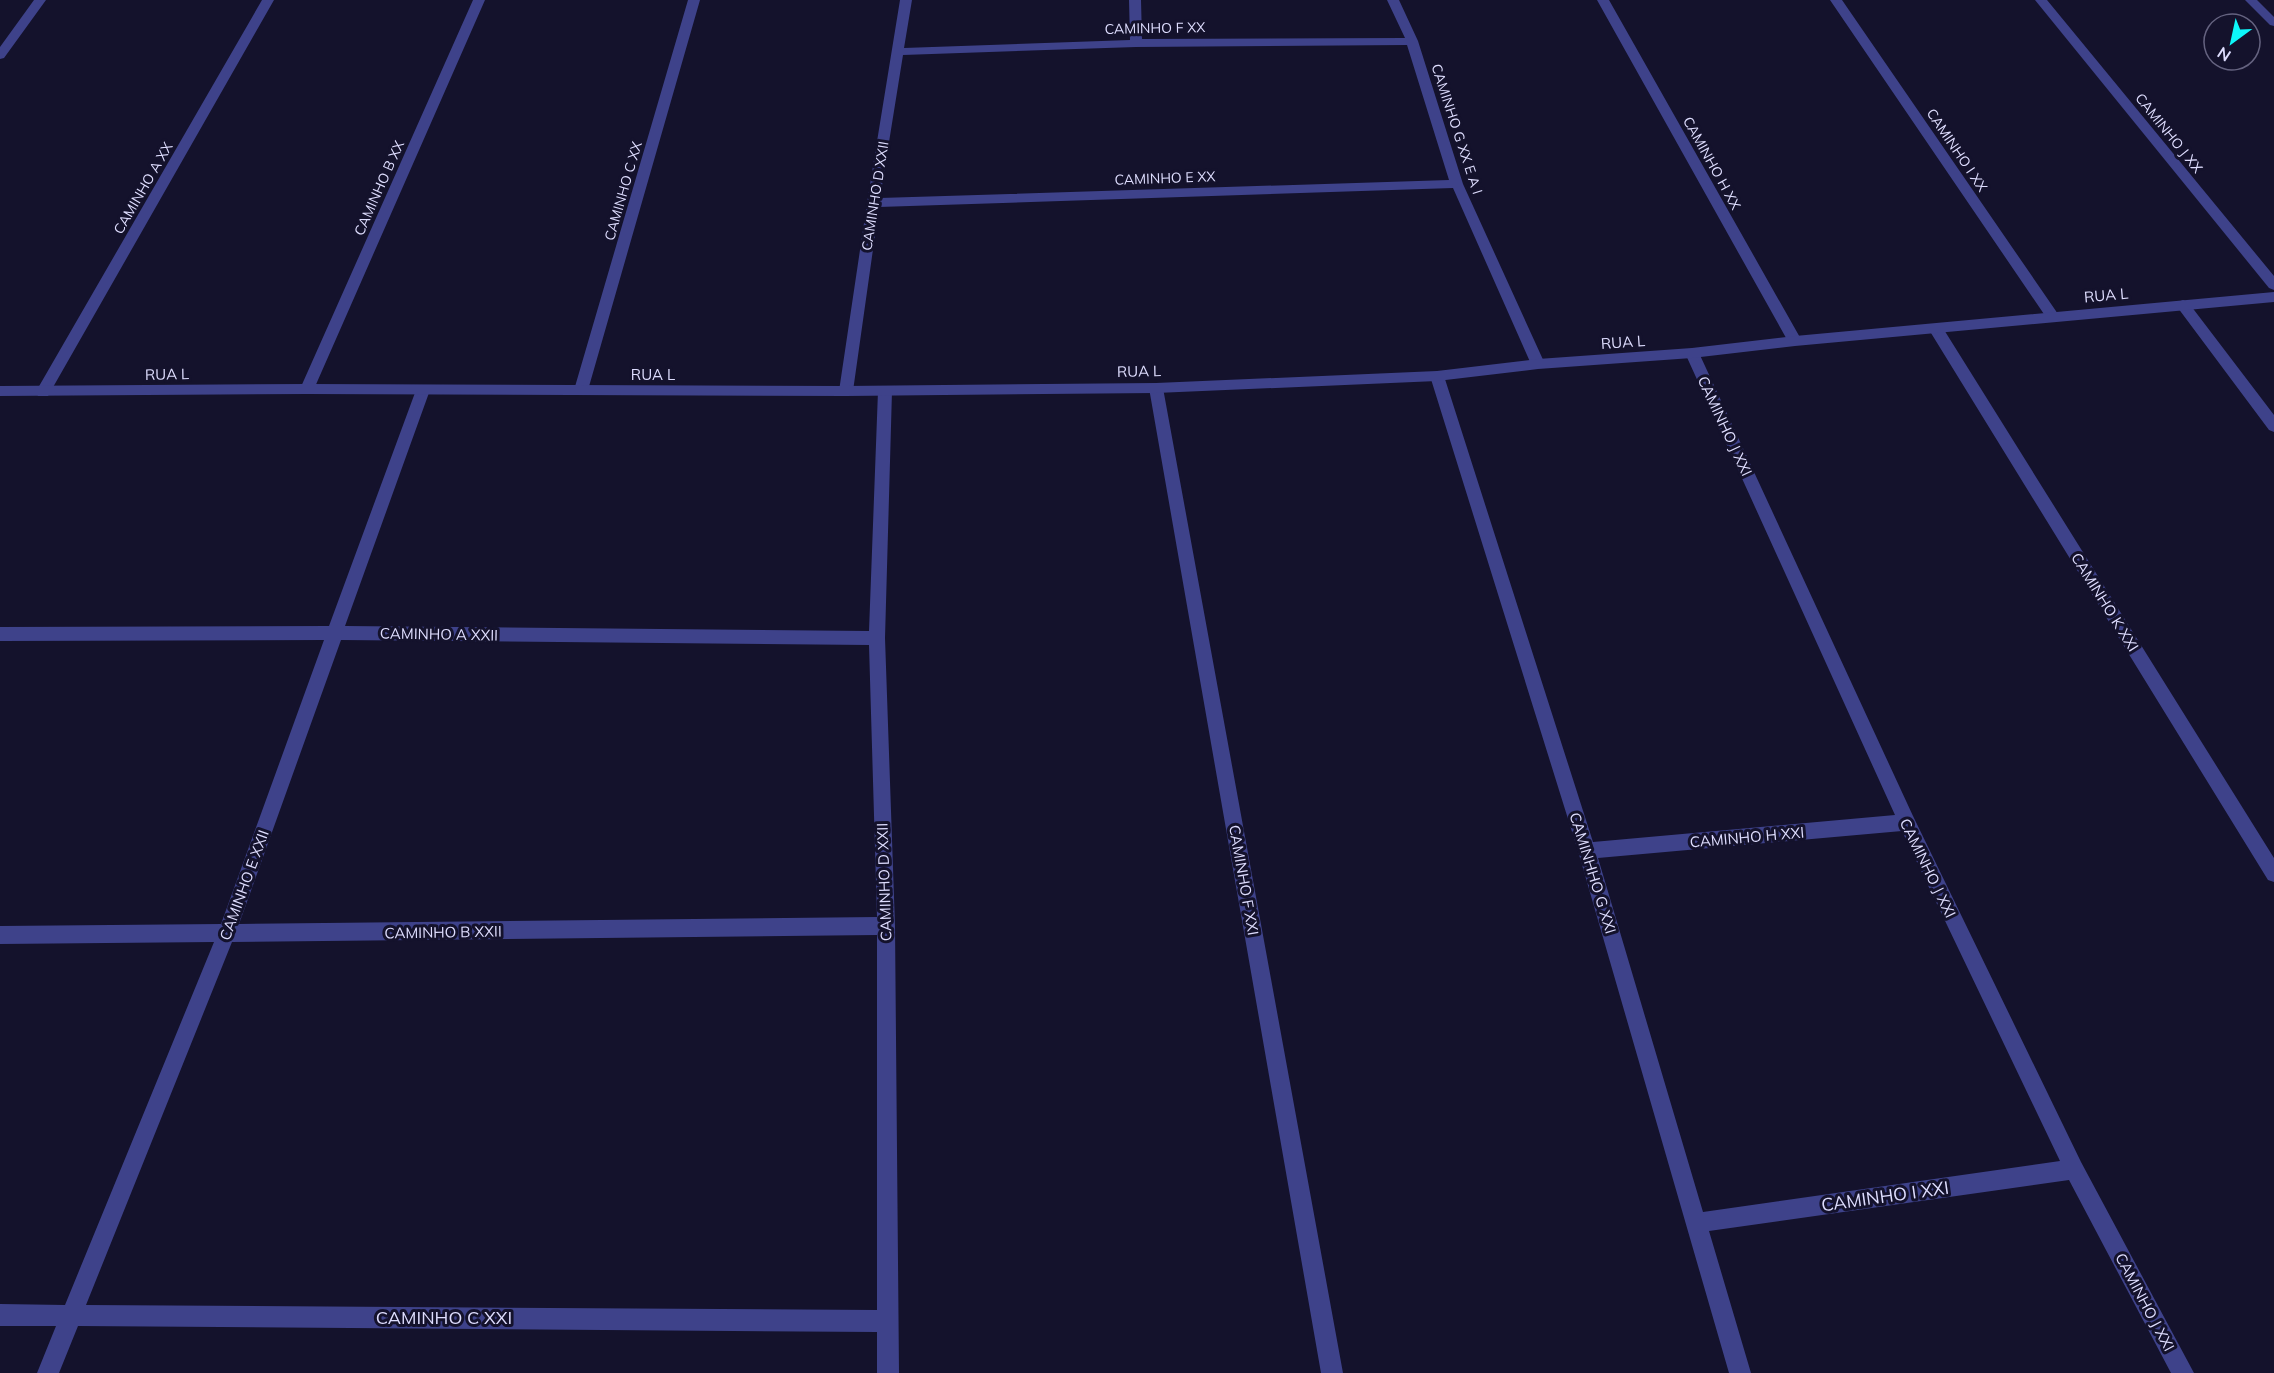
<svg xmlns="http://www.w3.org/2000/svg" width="2274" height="1373" font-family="Mulish,sans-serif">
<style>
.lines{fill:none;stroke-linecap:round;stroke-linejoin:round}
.minor{fill:#3e428a;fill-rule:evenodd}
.tertiary{fill:#3e428a;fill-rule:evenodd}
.labels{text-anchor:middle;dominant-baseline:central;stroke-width:6;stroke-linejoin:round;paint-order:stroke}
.far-street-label{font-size:14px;fill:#deddfe;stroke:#14122c}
.street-label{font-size:15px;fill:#deddfe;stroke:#14122c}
.near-street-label{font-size:18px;fill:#deddfe;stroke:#14122c}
</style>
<rect width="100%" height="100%" fill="#14122c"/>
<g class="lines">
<path class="minor" d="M 34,0 L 46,0 L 4,58 L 0,59 L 0,47 Z
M 262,0 L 274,0 L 48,396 L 38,396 L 36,392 L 38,388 Z
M 473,0 L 485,0 L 314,389 L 312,393 L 302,393 L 300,389 Z
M 688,0 L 700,0 L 588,390 L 581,395 L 574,390 Z
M 900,0 L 912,0 L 904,48 L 1130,40 L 1129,0 L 1141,0 L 1142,39 L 1405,38 L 1387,0 L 1399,0 L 1418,41 L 1463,184 L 1545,364 L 1543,368 L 1533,368 L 1531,364 L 1453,188 L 879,207 L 853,391 L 851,395 L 841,395 L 839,391 L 867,203 ZM 1407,45 L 1449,180 L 880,198 L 903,55 L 1136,47 Z
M 1597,0 L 1609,0 L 1802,341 L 1800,345 L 1790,345 Z
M 1830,0 L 1842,0 L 2058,314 L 2060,317 L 2058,320 L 2048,320 Z
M 2035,0 L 2047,0 L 2274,276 L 2274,290 L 2269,288 Z
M 2245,0 L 2257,0 L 2274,17 L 2274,26 L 2270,25 Z
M 2183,300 L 2188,302 L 2274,415 L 2274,432 L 2269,430 L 2178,308 L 2176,305 L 2178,302 Z
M 1936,324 L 1941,325 L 2274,858 L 2274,882 L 2268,880 L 1931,333 L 1929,329 Z
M 1692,348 L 1699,353 L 1913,816 L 2081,1162 L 2194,1373 L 2171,1373 L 2069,1180 L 1709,1231 L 1751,1373 L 1729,1373 L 1578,851 L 1430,376 L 1437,371 L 1444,376 L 1593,842 L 1895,815 L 1685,353 ZM 1902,831 L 2060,1161 L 1703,1212 L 1598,858 Z
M 1156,383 L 1163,388 L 1343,1373 L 1321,1373 L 1149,388 Z
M 423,385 L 430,390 L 345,626 L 869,631 L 878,391 L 885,386 L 892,391 L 885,638 L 895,926 L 899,1373 L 877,1373 L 877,1332 L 78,1326 L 59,1373 L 37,1373 L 56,1326 L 0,1326 L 0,1304 L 65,1305 L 214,942 L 0,944 L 0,926 L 221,924 L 324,640 L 0,641 L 0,627 L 329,626 L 416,390 ZM 341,640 L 869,645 L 877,917 L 239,924 ZM 877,935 L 877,1310 L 86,1305 L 232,942 Z"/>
<path class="tertiary" d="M 2274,292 L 2274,302 L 1795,346 L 1692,358 L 1538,369 L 1437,381 L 1156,393 L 846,396 L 307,394 L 0,396 L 0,386 L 307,384 L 846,386 L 1156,383 L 1437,371 L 1538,359 L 1692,348 L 1795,336 Z"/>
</g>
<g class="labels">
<g class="far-street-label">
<text transform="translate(1155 28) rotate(-1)">CAMINHO F XX</text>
<text transform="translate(1457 129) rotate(72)">CAMINHO G XX E A I</text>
<text transform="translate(2169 133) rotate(51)">CAMINHO J XX</text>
<text transform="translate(1957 150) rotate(56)">CAMINHO I XX</text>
<text transform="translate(1712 163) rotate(61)">CAMINHO H XX</text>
<text transform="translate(1165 178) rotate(-2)">CAMINHO E XX</text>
<text transform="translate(143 188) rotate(-60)">CAMINHO A XX</text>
<text transform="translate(379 188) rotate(-66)">CAMINHO B XX</text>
<text transform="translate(623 191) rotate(-74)">CAMINHO C XX</text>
<text transform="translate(875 196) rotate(-81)">CAMINHO D XXII</text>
</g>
<g class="street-label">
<text transform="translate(2106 295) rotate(-5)">RUA L</text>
<text transform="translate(1623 342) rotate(-4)">RUA L</text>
<text transform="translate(1139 371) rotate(-1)">RUA L</text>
<text transform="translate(167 374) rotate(-1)">RUA L</text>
<text x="653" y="374">RUA L</text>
<text transform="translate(1725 426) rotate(65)">CAMINHO J XXI</text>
<text transform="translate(2105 602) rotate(58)">CAMINHO K XXI</text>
<text transform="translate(439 634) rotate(1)">CAMINHO A XXII</text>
<text transform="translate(1747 837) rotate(-5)">CAMINHO H XXI</text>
<text transform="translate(1928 868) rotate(64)">CAMINHO J XXI</text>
<text transform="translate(1593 873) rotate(73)">CAMINHHO G XXI</text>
<text transform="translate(1244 880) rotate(80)">CAMINHO F XXI</text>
<text transform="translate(884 882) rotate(-92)">CAMINHO D XXII</text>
<text transform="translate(244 885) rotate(-70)">CAMINHO E XXII</text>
<text transform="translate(443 932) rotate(-1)">CAMINHO B XXII</text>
<text transform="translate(2145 1302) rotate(62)">CAMINHO J XXI</text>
</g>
<g class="near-street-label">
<text transform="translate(1885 1196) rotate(-8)">CAMINHO I XXI</text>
<text x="444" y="1317">CAMINHO C XXI</text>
</g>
</g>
<g transform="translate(2232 42) rotate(213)"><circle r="28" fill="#14122c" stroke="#656380" stroke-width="1.5"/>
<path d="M0-4.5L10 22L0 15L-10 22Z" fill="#0df7fa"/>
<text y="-9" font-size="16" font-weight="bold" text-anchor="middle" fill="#deddfe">N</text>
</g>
</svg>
